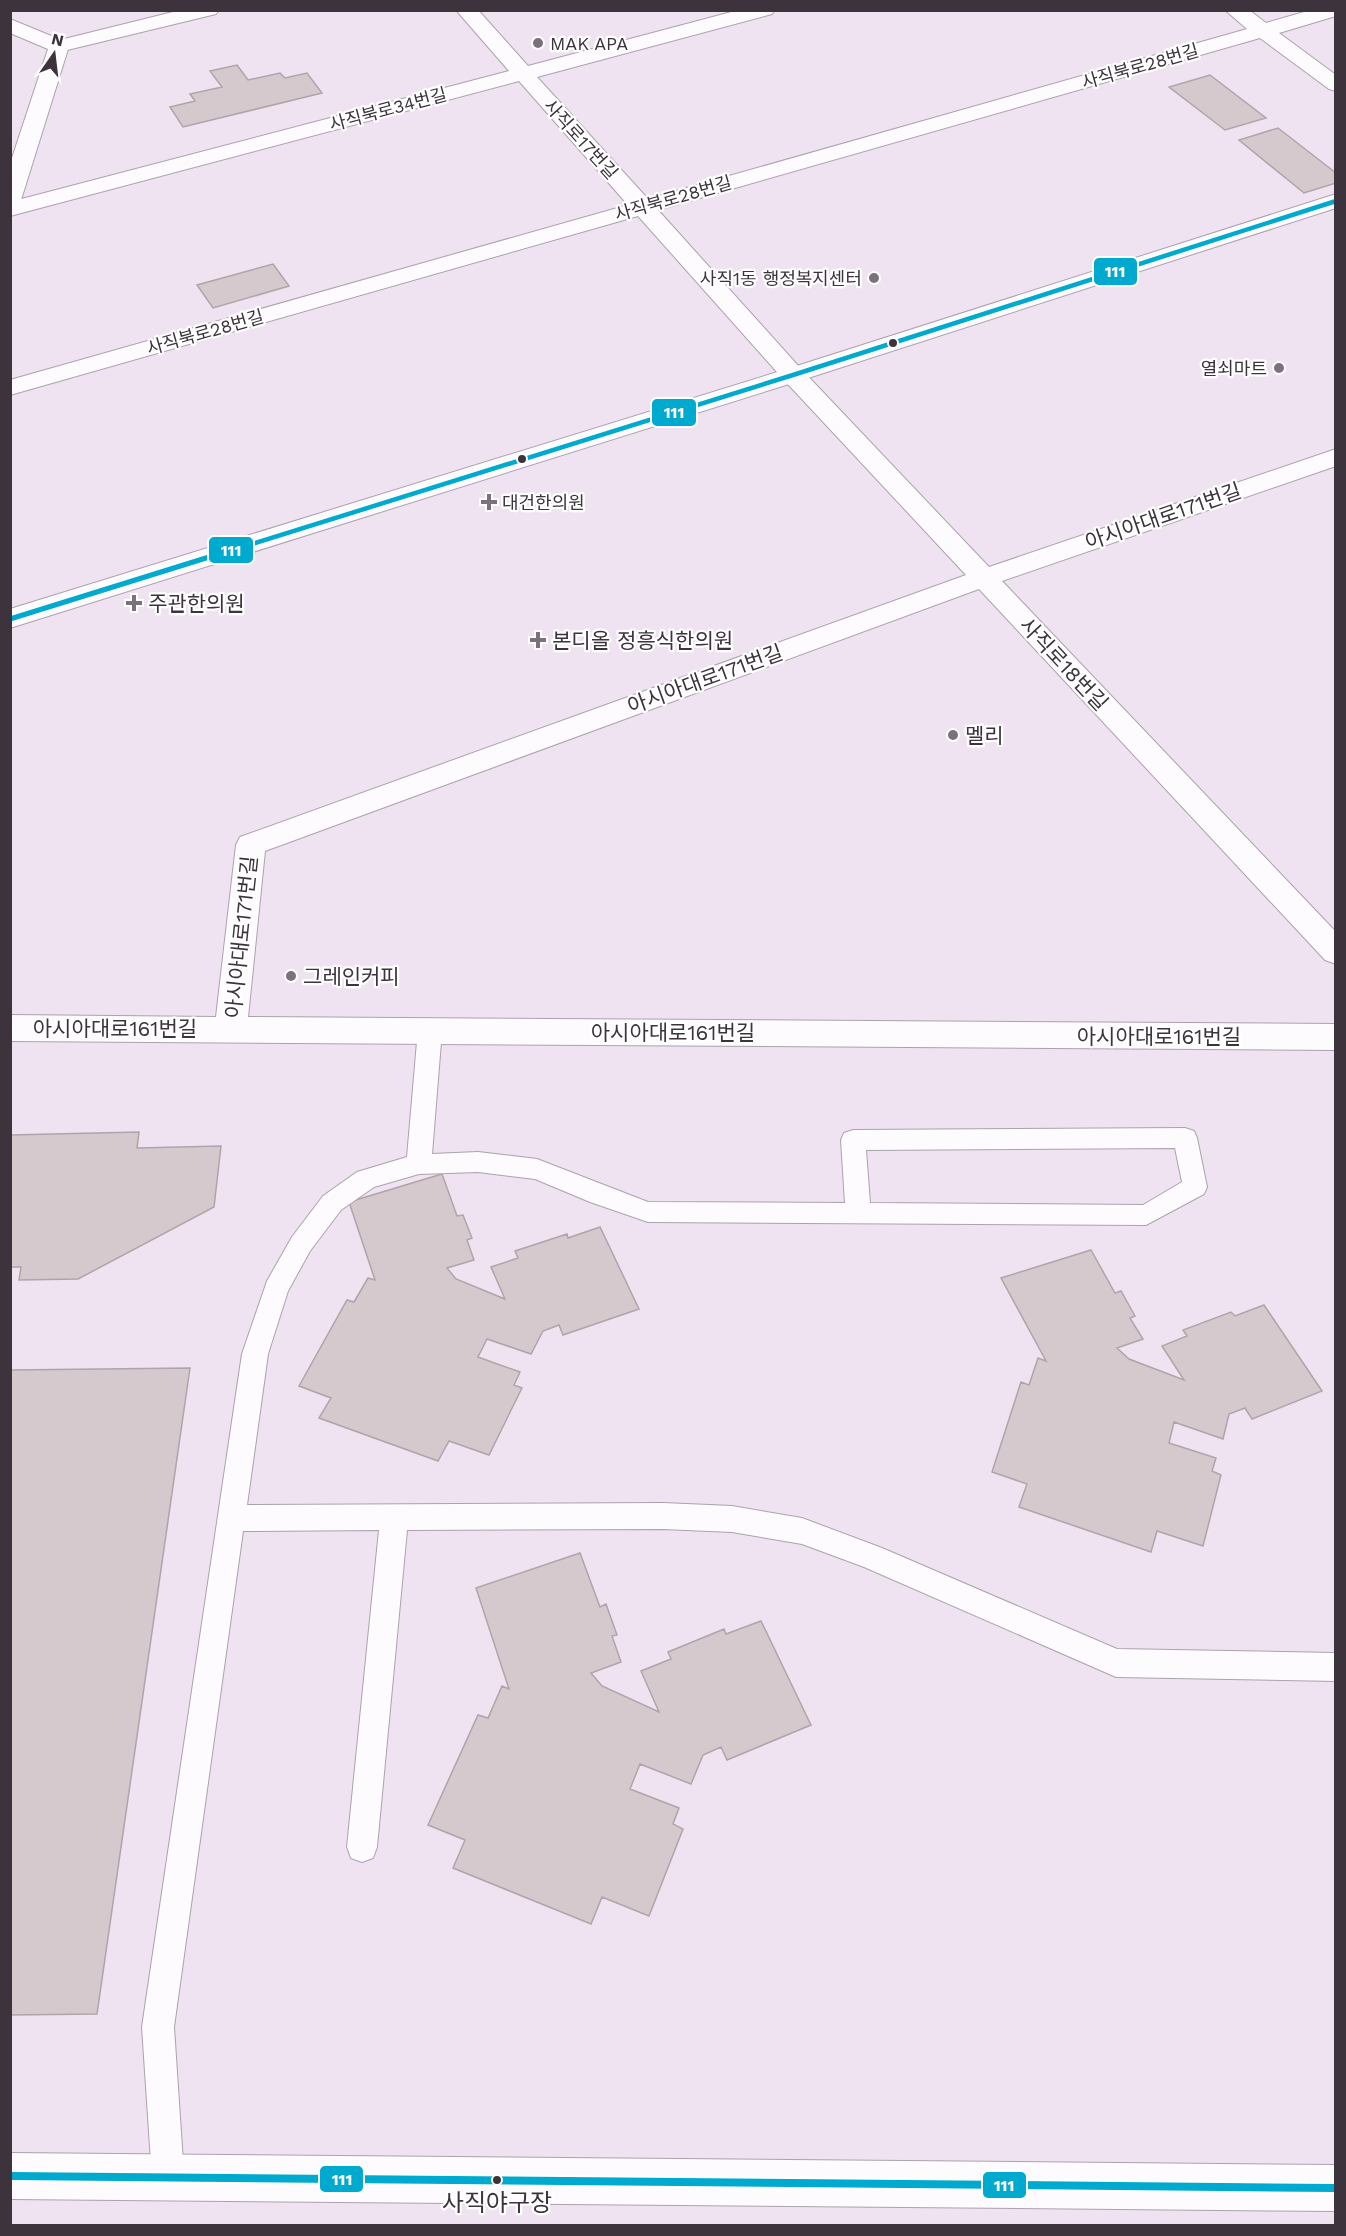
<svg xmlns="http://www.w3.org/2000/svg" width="1346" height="2236" font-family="'Work Sans','Noto Sans KR',sans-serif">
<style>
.building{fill:#d5c9ce;stroke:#b0a4aa;stroke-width:1.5}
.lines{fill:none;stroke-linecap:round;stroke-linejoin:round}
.service-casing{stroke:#aba2ad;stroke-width:2}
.minor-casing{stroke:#aba2ad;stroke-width:2}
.tertiary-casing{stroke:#aba2ad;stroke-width:2}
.secondary-casing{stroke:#aba2ad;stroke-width:2}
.service{fill:#fdfbfd;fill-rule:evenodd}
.minor{fill:#fdfbfd;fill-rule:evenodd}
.tertiary{fill:#fdfbfd;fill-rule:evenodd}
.secondary{fill:#fdfbfd;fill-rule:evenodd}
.bus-1-far2-casing{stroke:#fff;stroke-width:8}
.bus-1-far1-casing{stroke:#fff;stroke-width:10}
.bus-1-casing{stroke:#fff;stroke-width:12}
.bus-1-far2{stroke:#00a9ce;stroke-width:4.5}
.bus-1-far1{stroke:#00a9ce;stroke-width:5}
.bus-1{stroke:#00a9ce;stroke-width:8}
.poi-dot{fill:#7b717c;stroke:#fff;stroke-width:2}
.bus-dot{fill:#3c333d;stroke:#fff;stroke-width:2}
.labels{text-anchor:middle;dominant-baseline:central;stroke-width:4.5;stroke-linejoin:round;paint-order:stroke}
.far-poi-label{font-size:18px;fill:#3c333d;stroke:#fff;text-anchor:start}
.far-street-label{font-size:18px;fill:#3c333d;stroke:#fff}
.street-label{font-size:21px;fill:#3c333d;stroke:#fff}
.poi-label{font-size:21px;fill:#3c333d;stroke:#fff;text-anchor:start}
.near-bus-label{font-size:24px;fill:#3c333d;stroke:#fff}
.line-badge{stroke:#fff;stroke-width:2}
.badge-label{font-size:16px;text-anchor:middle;font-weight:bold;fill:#fff}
</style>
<rect width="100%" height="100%" fill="#efe3f2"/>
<path class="building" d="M 237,65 L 248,80 L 280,73 L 285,78 L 307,73 L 322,93 L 183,127 L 170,107 L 195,101 L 190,94 L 222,87 L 210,71 Z
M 1210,75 L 1266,118 L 1225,130 L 1169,87 Z
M 1278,128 L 1336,173 L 1336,183 L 1304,193 L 1239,140 Z
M 273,264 L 289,286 L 213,308 L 197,285 Z
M 139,1132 L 137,1148 L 221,1146 L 214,1207 L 78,1279 L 19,1280 L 21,1267 L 10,1267 L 10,1135 Z
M 442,1174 L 457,1216 L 463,1215 L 472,1238 L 467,1240 L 474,1260 L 447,1268 L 456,1279 L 505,1299 L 491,1267 L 518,1258 L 515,1251 L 567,1234 L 568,1238 L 600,1227 L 639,1309 L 563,1335 L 559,1325 L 543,1331 L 531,1354 L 487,1339 L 478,1357 L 520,1372 L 514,1385 L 522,1388 L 489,1455 L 449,1441 L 438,1461 L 319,1418 L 331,1398 L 299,1386 L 347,1300 L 354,1302 L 368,1278 L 375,1280 L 349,1202 Z
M 1091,1250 L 1115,1293 L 1121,1291 L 1135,1316 L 1130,1318 L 1143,1339 L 1117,1348 L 1129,1359 L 1184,1380 L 1162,1346 L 1187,1336 L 1183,1330 L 1231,1312 L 1235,1316 L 1264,1305 L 1322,1391 L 1252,1419 L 1245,1408 L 1229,1414 L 1223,1439 L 1174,1422 L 1169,1443 L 1216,1458 L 1212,1471 L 1221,1475 L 1203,1546 L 1157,1531 L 1151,1552 L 1019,1507 L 1027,1484 L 992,1472 L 1021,1382 L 1029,1385 L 1038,1358 L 1046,1361 L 1001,1278 Z
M 190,1368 L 97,2014 L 10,2015 L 10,1370 Z
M 580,1553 L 600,1607 L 606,1604 L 617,1635 L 612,1636 L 621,1662 L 591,1673 L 602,1686 L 659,1712 L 641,1671 L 671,1659 L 668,1652 L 724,1629 L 726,1634 L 761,1621 L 811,1725 L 727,1760 L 721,1747 L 703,1755 L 691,1784 L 640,1764 L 630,1789 L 679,1808 L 673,1824 L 683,1829 L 649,1916 L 602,1897 L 591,1924 L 453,1868 L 465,1840 L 428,1825 L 478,1715 L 488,1718 L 502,1686 L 509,1689 L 476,1588 Z"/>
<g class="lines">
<defs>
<path id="service" d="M 430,1021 L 438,1024 L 442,1030 L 432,1154 L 478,1152 L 537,1159 L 648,1202 L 845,1203 L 841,1140 L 844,1133 L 853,1130 L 1185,1128 L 1194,1131 L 1197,1138 L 1207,1187 L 1204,1194 L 1146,1225 L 648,1222 L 590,1202 L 535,1179 L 478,1172 L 419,1174 L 374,1187 L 341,1210 L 310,1251 L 288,1291 L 268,1354 L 247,1505 L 663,1503 L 732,1506 L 802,1518 L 882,1548 L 1117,1649 L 1336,1653 L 1336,1681 L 1116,1677 L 864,1567 L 802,1544 L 732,1532 L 663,1529 L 407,1530 L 377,1847 L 373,1858 L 362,1862 L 351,1858 L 347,1847 L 379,1530 L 243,1531 L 174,2027 L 184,2177 L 180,2189 L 168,2193 L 156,2189 L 152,2177 L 142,2027 L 242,1354 L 267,1281 L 292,1237 L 323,1196 L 357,1172 L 407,1157 L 418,1030 L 422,1024 ZM 1175,1148 L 1182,1182 L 1143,1205 L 870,1203 L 866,1150 Z"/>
<path id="minor" d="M 456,10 L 478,10 L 528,66 L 739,10 L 775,10 L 772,14 L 537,77 L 648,199 L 1247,29 L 1225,10 L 1249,10 L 1266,23 L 1311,10 L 1336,10 L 1336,16 L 1279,33 L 1336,75 L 1336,91 L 1329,89 L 1260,38 L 658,210 L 802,370 L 989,567 L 1336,449 L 1336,466 L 1002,581 L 1336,932 L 1336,964 L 1325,960 L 979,589 L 265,851 L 248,1017 L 1336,1024 L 1336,1050 L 10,1041 L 10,1015 L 216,1017 L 236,845 L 240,837 L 966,575 L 784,380 L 638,216 L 10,395 L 10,380 L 628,205 L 519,81 L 10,216 L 10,202 L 509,71 Z"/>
<path id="tertiary" d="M 181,10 L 219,10 L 216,14 L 59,52 L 52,50 L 49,46 L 52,42 Z"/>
<path id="secondary" d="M 10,19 L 66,42 L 69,46 L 21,200 L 18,205 L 10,207 L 10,164 L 48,49 L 10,33 Z
M 1336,194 L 1336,208 L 802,380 L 10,628 L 10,609 L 784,370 Z
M 10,2153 L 1336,2165 L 1336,2211 L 10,2199 Z"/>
</defs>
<use href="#service" class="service-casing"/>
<use href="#minor" class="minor-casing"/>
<use href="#tertiary" class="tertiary-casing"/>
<use href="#secondary" class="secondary-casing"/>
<use href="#service" class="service"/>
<use href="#minor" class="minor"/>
<use href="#tertiary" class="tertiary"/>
<use href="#secondary" class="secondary"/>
<defs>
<path id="bus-1-far2" d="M 217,555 L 793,375 L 1336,201"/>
<path id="bus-1-far1" d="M 10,619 L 222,553"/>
<path id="bus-1" d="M 10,2176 L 1336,2188"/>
</defs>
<use href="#bus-1-far2" class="bus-1-far2-casing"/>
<use href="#bus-1-far1" class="bus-1-far1-casing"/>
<use href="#bus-1" class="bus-1-casing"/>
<use href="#bus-1-far2" class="bus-1-far2"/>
<use href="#bus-1-far1" class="bus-1-far1"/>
<use href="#bus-1" class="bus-1"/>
</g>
<g class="poi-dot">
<circle cx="538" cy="43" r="6"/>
<circle cx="874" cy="278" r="6"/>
<circle cx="1279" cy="368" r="6"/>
<path d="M486 493h6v6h6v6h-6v6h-6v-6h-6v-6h6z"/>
<path d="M131 594h6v6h6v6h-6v6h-6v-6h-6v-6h6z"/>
<path d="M535 631h6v6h6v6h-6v6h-6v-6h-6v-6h6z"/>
<circle cx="953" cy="735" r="6"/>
<circle cx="291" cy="976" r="6"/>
</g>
<g class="bus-dot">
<circle cx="893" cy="343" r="5"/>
<circle cx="522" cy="459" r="5"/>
<circle cx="497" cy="2180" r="5"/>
</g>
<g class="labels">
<g class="far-poi-label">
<text x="550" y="43">MAK APA</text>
<text x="862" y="278" text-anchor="end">사직1동 행정복지센터</text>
<text x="1267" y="368" text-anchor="end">열쇠마트</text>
<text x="502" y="502">대건한의원</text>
</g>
<g class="far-street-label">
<text transform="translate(1140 66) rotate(-16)">사직북로28번길</text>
<text transform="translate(388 109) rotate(-15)">사직북로34번길</text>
<text transform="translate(581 139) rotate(48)">사직로17번길</text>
<text transform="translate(673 198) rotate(-16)">사직북로28번길</text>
<text transform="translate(205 332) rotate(-16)">사직북로28번길</text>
</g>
<g class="street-label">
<text transform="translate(1163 516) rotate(-19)">아시아대로171번길</text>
<text transform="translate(1064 664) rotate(47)">사직로18번길</text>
<text transform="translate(705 679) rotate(-20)">아시아대로171번길</text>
<text transform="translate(241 937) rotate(-84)">아시아대로171번길</text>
<text x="115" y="1028">아시아대로161번길</text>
<text x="673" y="1032">아시아대로161번길</text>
<text x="1159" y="1036">아시아대로161번길</text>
</g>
<g class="poi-label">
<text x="148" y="603">주관한의원</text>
<text x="552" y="640">본디올 정흥식한의원</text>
<text x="965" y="735">멜리</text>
<text x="303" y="976">그레인커피</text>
</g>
<g class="near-bus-label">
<text x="497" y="2203">사직야구장</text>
</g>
</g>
<g class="line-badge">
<rect x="1093" y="257" width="45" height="29" rx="6" fill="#00a9ce"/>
<rect x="651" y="398" width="46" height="29" rx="6" fill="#00a9ce"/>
<rect x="208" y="536" width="46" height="28" rx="6" fill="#00a9ce"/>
<rect x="319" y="2165" width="45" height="28" rx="6" fill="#00a9ce"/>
<rect x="982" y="2171" width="45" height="28" rx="6" fill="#00a9ce"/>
</g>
<g class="badge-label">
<text x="1115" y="277">111</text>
<text x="674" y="418">111</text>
<text x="231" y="556">111</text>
<text x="342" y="2185">111</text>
<text x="1004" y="2191">111</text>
</g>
<rect width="1346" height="2236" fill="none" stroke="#3c333d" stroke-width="24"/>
<g transform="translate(54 54) rotate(14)" stroke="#ffffff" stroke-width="4.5" paint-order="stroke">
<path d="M0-4.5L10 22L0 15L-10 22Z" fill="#3c333d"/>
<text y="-9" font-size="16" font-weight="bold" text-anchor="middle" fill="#3c333d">N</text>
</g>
</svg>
